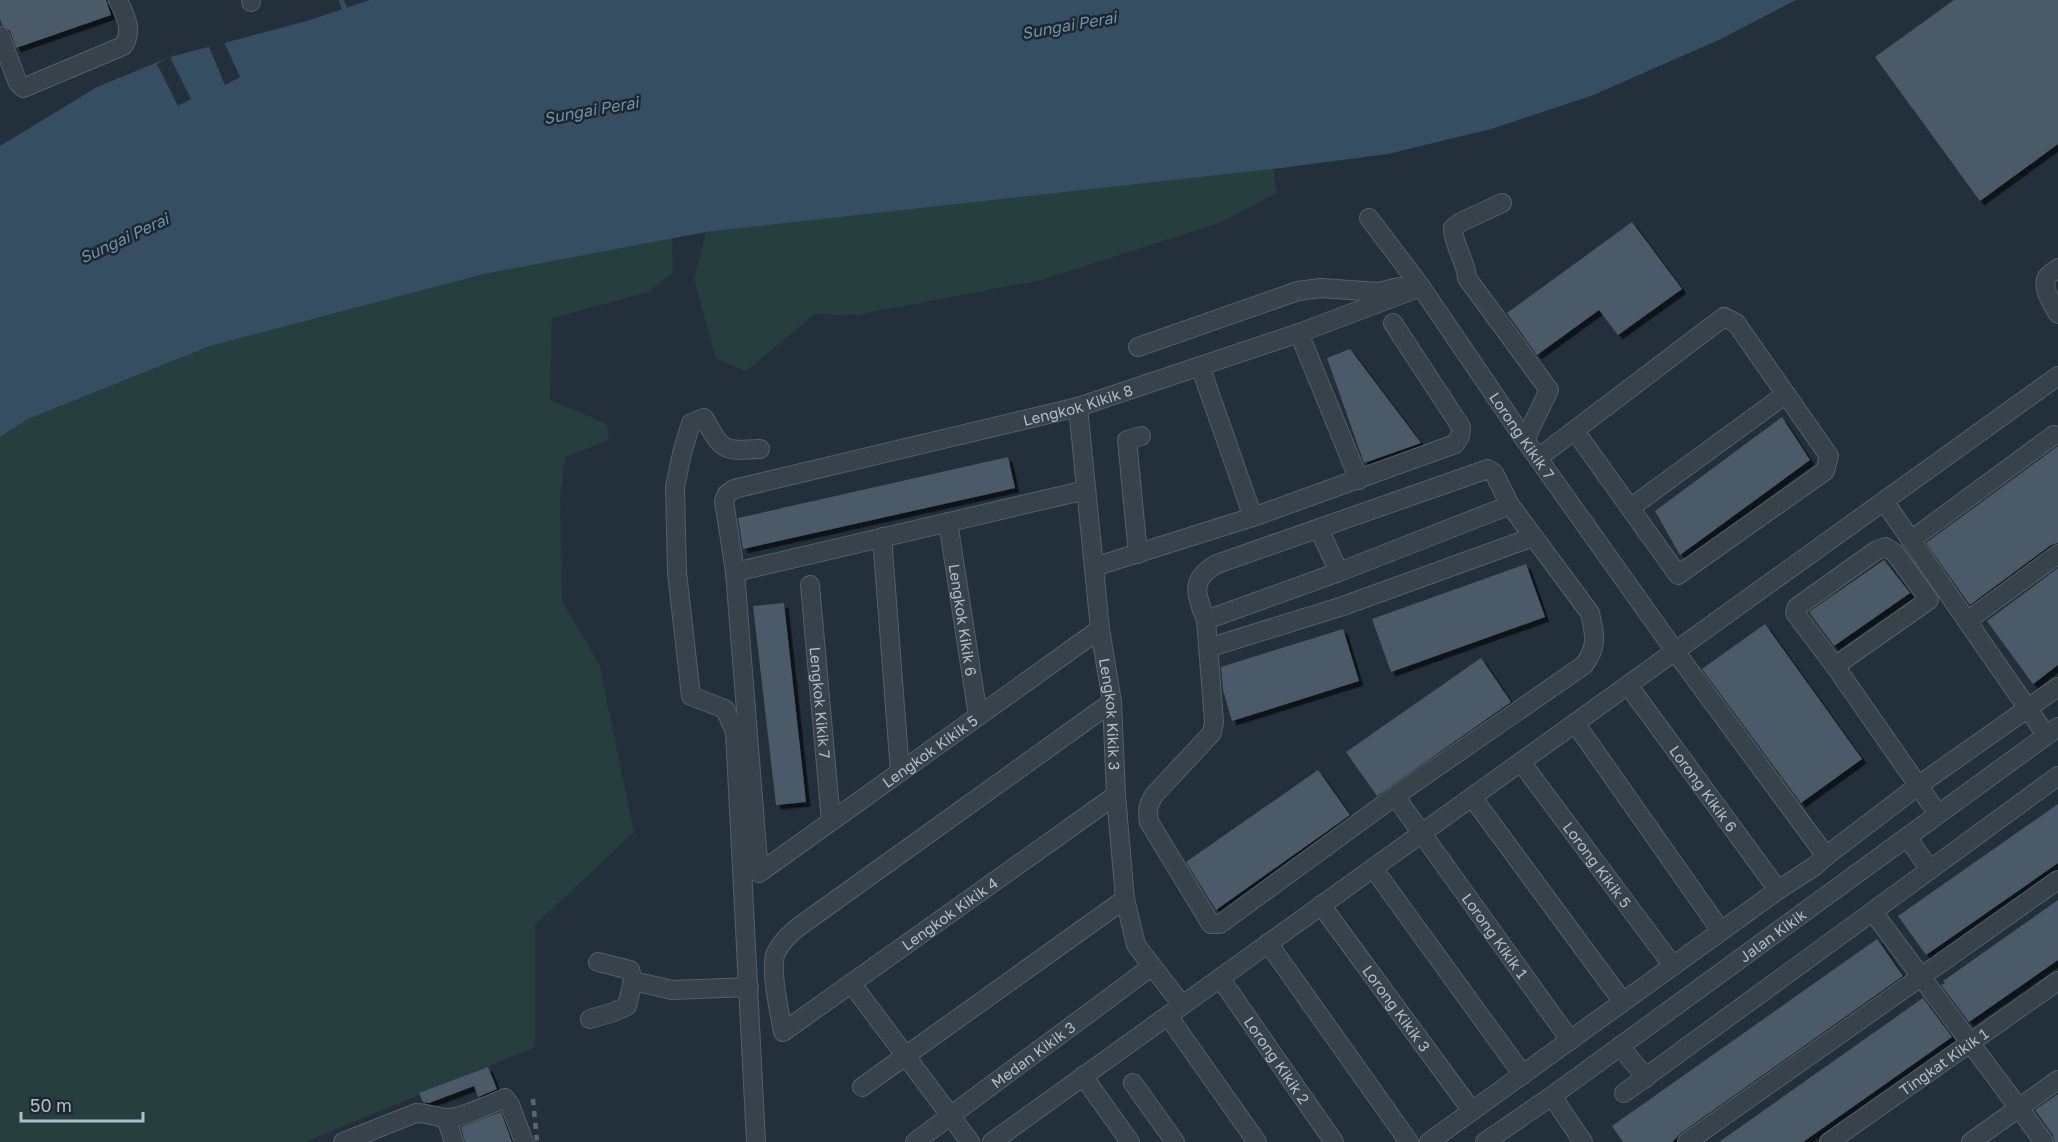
<svg xmlns="http://www.w3.org/2000/svg" width="2058" height="1142" font-family="'Golos Text',sans-serif">
<style>
.green{fill:#263e3d}
.water{fill:#364e62}
.pier{fill:#23303b}
.lines{fill:none;stroke-linecap:round;stroke-linejoin:round}
.stream{stroke:#364e62;stroke-width:5}
.building{fill:#4c5a67;filter:url(#shadow)}
.minor-casing{stroke:#555f69;stroke-width:20}
.minor{stroke:#37424b;stroke-width:18}
.rail{stroke:#596672;stroke-width:4.5;stroke-dasharray:6 6;stroke-linecap:butt}
.labels{text-anchor:middle;dominant-baseline:central;stroke-width:5;stroke-linejoin:round;paint-order:stroke}
.street-label{font-size:15px;fill:#b2bcc7;stroke:#1c2730}
.water-label{font-size:16px;font-style:italic;fill:#7291aa;stroke:#1c2730}
</style>
<defs>
<filter id="shadow"><feDropShadow dx="4.5" dy="4.5" stdDeviation="0" flood-color="#0009"/></filter>
</defs>
<rect width="100%" height="100%" fill="#23303b"/>
<path class="green" d="M 1273,169 L 1277,193 L 1219,223 L 1041,280 L 856,315 L 815,314 L 746,371 L 716,359 L 694,279 L 706,232 Z
M 672,238 L 673,272 L 648,292 L 552,318 L 550,400 L 607,424 L 609,440 L 565,457 L 560,499 L 562,601 L 599,664 L 634,832 L 535,925 L 535,1047 L 305,1142 L 0,1142 L 0,437 L 28,419 L 210,346 L 484,274 Z"/>
<path class="water" d="M 370,0 L 1796,0 L 1721,39 L 1591,96 L 1491,129 L 1388,154 L 1273,169 L 706,232 L 484,274 L 210,346 L 28,419 L 0,437 L 0,146 L 97,87 L 170,57 L 307,21 Z"/>
<path class="pier" d="M 224,42 L 240,77 L 225,85 L 209,47 Z
M 170,57 L 191,99 L 178,106 L 157,64 Z"/>
<g class="lines">
<path class="stream" d="M 341,0 L 346,12"/>
</g>
<path class="building" d="M 0,0 L 106,0 L 111,15 L 16,48 L 10,31 L 2,25 L 0,19 Z
M 1954,0 L 2058,0 L 2058,144 L 1980,201 L 1875,57 Z
M 1632,222 L 1682,289 L 1618,335 L 1599,310 L 1537,355 L 1507,313 Z
M 1350,349 L 1421,443 L 1364,463 L 1327,358 Z
M 1782,417 L 1810,460 L 1680,555 L 1655,511 Z
M 2058,446 L 2058,543 L 2051,545 L 1970,605 L 1926,543 Z
M 1008,457 L 1015,488 L 743,549 L 738,518 Z
M 1884,560 L 1910,593 L 1834,646 L 1809,612 Z
M 1526,564 L 1545,617 L 1391,672 L 1372,619 Z
M 2058,568 L 2058,665 L 2033,684 L 1987,621 Z
M 784,603 L 806,802 L 776,805 L 753,606 Z
M 1765,624 L 1862,759 L 1801,803 L 1702,669 Z
M 1343,629 L 1359,681 L 1232,721 L 1223,690 L 1221,667 Z
M 1481,658 L 1511,702 L 1377,796 L 1346,752 Z
M 1318,770 L 1350,815 L 1216,910 L 1186,862 Z
M 2058,804 L 2058,863 L 1926,955 L 1898,916 Z
M 2058,900 L 2058,960 L 1969,1022 L 1941,985 L 1945,983 L 1943,981 Z
M 1877,939 L 1903,976 L 1681,1133 L 1672,1142 L 1623,1142 L 1612,1126 Z
M 1923,998 L 1952,1037 L 1803,1142 L 1719,1142 Z
M 488,1067 L 497,1089 L 478,1097 L 474,1086 L 429,1103 L 423,1102 L 419,1093 Z
M 2058,1094 L 2058,1142 L 2055,1142 L 2053,1135 L 2035,1110 Z
M 501,1112 L 512,1142 L 465,1142 L 461,1127 Z"/>
<g class="lines">
<defs>
<g id="minor">
<path d="M 251,2 L 251,0"/>
<path d="M 0,36 L 18,83 L 23,88 L 123,46 C 134,31 125,15 118,0"/>
<path d="M 1502,203 L 1461,222 L 1453,228 C 1453,246 1466,260 1467,278 L 1549,390 L 1525,440"/>
<path id="s1" d="M 1369,218 L 1421,287 L 1525,440 L 1675,651 L 1826,856 L 1815,866 L 1778,890 L 1429,1142"/>
<path d="M 2058,268 C 2055,271 2049,274 2047,277 C 2041,288 2053,305 2058,314"/>
<path d="M 1299,333 L 1359,480"/>
<path d="M 1138,347 L 1298,291 L 1321,288 L 1379,292 L 1399,287"/>
<path d="M 1200,366 L 1253,517"/>
<path id="s2" d="M 1078,407 L 1100,629 L 1112,702 L 1116,795 L 1125,899 L 1136,945 L 1182,1005"/>
<path d="M 1538,458 L 1724,317 L 1736,323 L 1829,456 L 1825,471 L 1678,575 L 1575,431"/>
<path d="M 1488,469 L 1494,473 L 1510,505 L 1590,613 C 1595,635 1598,646 1584,665 L 1395,796 L 1220,924 L 1211,924 L 1149,822 C 1147,810 1148,804 1155,794 L 1212,733 L 1214,722 L 1206,620 C 1196,595 1189,579 1217,564 Z"/>
<path d="M 1884,501 L 2046,735"/>
<path d="M 1630,508 L 1786,394"/>
<path id="s3" d="M 948,522 L 978,716"/>
<path d="M 1319,529 L 1339,572"/>
<path d="M 882,537 L 900,772"/>
<path d="M 1911,540 L 2054,435"/>
<path d="M 1138,554 L 1127,440 L 1141,436"/>
<path d="M 1094,567 L 1253,517 L 1455,444 L 1460,436 L 1461,427 L 1393,323"/>
<path d="M 735,572 L 1086,490"/>
<path id="s4" d="M 810,585 L 831,821"/>
<path d="M 1206,620 L 1339,572 L 1510,505"/>
<path d="M 1967,621 L 2058,554"/>
<path d="M 1208,648 L 1343,606 L 1533,537"/>
<path d="M 1835,666 L 1795,613 L 1797,607 L 1877,550 L 1885,547 L 1895,553 L 1929,600 L 1835,666 L 1938,814"/>
<path id="s5" d="M 1628,685 L 1778,890"/>
<path id="s6" d="M 1112,702 L 797,928 C 789,935 781,942 776,953 C 769,968 780,1014 783,1032 L 1116,795"/>
<path d="M 1575,723 L 1721,931"/>
<path id="s7" d="M 1521,762 L 1673,966"/>
<path id="s8" d="M 1395,796 L 1570,1040"/>
<path d="M 1472,797 L 1623,1002"/>
<path d="M 1907,837 L 1930,870"/>
<path d="M 1826,856 L 1919,785 L 2058,687"/>
<path d="M 1373,868 L 1523,1075"/>
<path id="s9" d="M 759,873 L 735,572 L 724,501 L 727,494 L 734,489 L 1078,407 L 1299,333 L 1421,287"/>
<path id="s10" d="M 759,873 L 1100,629"/>
<path id="s11" d="M 1321,905 L 1472,1111"/>
<path d="M 1873,912 L 2044,1142"/>
<path d="M 1268,943 L 1409,1142"/>
<path id="s12" d="M 1220,978 L 1334,1142"/>
<path d="M 633,981 L 672,990 L 749,987"/>
<path d="M 851,983 L 970,1142"/>
<path d="M 1168,1016 L 1257,1142"/>
<path d="M 590,1019 L 614,1012 L 627,1006 L 633,981 L 630,970 L 598,962"/>
<path d="M 1620,1046 L 1646,1078"/>
<path d="M 1083,1076 L 1130,1142"/>
<path d="M 1133,1083 L 1175,1142"/>
<path d="M 862,1087 L 1125,899"/>
<path d="M 1624,1093 L 2058,776"/>
<path d="M 1552,1096 L 1583,1142"/>
<path d="M 446,1118 L 454,1142"/>
<path d="M 343,1142 L 416,1113 C 430,1113 434,1117 445,1118 C 460,1119 491,1104 505,1098 L 510,1105 L 524,1142"/>
<path d="M 756,1142 L 735,732 L 725,709 L 691,696 L 677,573 L 675,487 L 682,453 L 691,423 L 704,418 C 723,451 721,451 760,449"/>
<path id="s13" d="M 915,1142 L 1151,967"/>
<path d="M 992,1142 L 2058,376"/>
<path id="s14" d="M 1485,1142 L 1552,1096 L 2058,727"/>
<path d="M 1687,1142 L 2058,880"/>
<path id="s15" d="M 1829,1142 L 2058,981"/>
<path d="M 1971,1142 L 2058,1080"/>
</g>
</defs>
<use href="#minor" class="minor-casing"/>
<use href="#minor" class="minor"/>
<path class="rail" d="M 533,1099 L 537,1142"/>
</g>
<g class="labels">
<g class="street-label">
<text stroke="none"><textPath href="#s9" startOffset="744">Lengkok Kikik 8</textPath></text>
<text stroke="none"><textPath href="#s1" startOffset="266">Lorong Kikik 7</textPath></text>
<text stroke="none"><textPath href="#s3" startOffset="99">Lengkok Kikik 6</textPath></text>
<text stroke="none"><textPath href="#s4" startOffset="118">Lengkok Kikik 7</textPath></text>
<text stroke="none"><textPath href="#s2" startOffset="309">Lengkok Kikik 3</textPath></text>
<text stroke="none"><textPath href="#s10" startOffset="210">Lengkok Kikik 5</textPath></text>
<text stroke="none"><textPath href="#s5" startOffset="128">Lorong Kikik 6</textPath></text>
<text stroke="none"><textPath href="#s7" startOffset="128">Lorong Kikik 5</textPath></text>
<text stroke="none"><textPath href="#s6" startOffset="705">Lengkok Kikik 4</textPath></text>
<text stroke="none"><textPath href="#s14" startOffset="354">Jalan Kikik</textPath></text>
<text stroke="none"><textPath href="#s8" startOffset="172">Lorong Kikik 1</textPath></text>
<text stroke="none"><textPath href="#s11" startOffset="128">Lorong Kikik 3</textPath></text>
<text stroke="none"><textPath href="#s13" startOffset="147">Medan Kikik 3</textPath></text>
<text stroke="none"><textPath href="#s12" startOffset="100">Lorong Kikik 2</textPath></text>
<text stroke="none"><textPath href="#s15" startOffset="140">Tingkat Kikik 1</textPath></text>
</g>
<g class="water-label">
<text transform="translate(1069 25) rotate(-10)">Sungai Perai</text>
<text transform="translate(591 110) rotate(-10)">Sungai Perai</text>
<text transform="translate(124 238) rotate(-25)">Sungai Perai</text>
</g>
</g>
<path d="M21 1112v9h122v-9" fill="none" stroke="#b2bcc7" stroke-width="3"/>
<text x="30" y="1112" font-size="18" fill="#b2bcc7" stroke="#1c2730" stroke-width="4.5" paint-order="stroke">50 m</text>
</svg>
